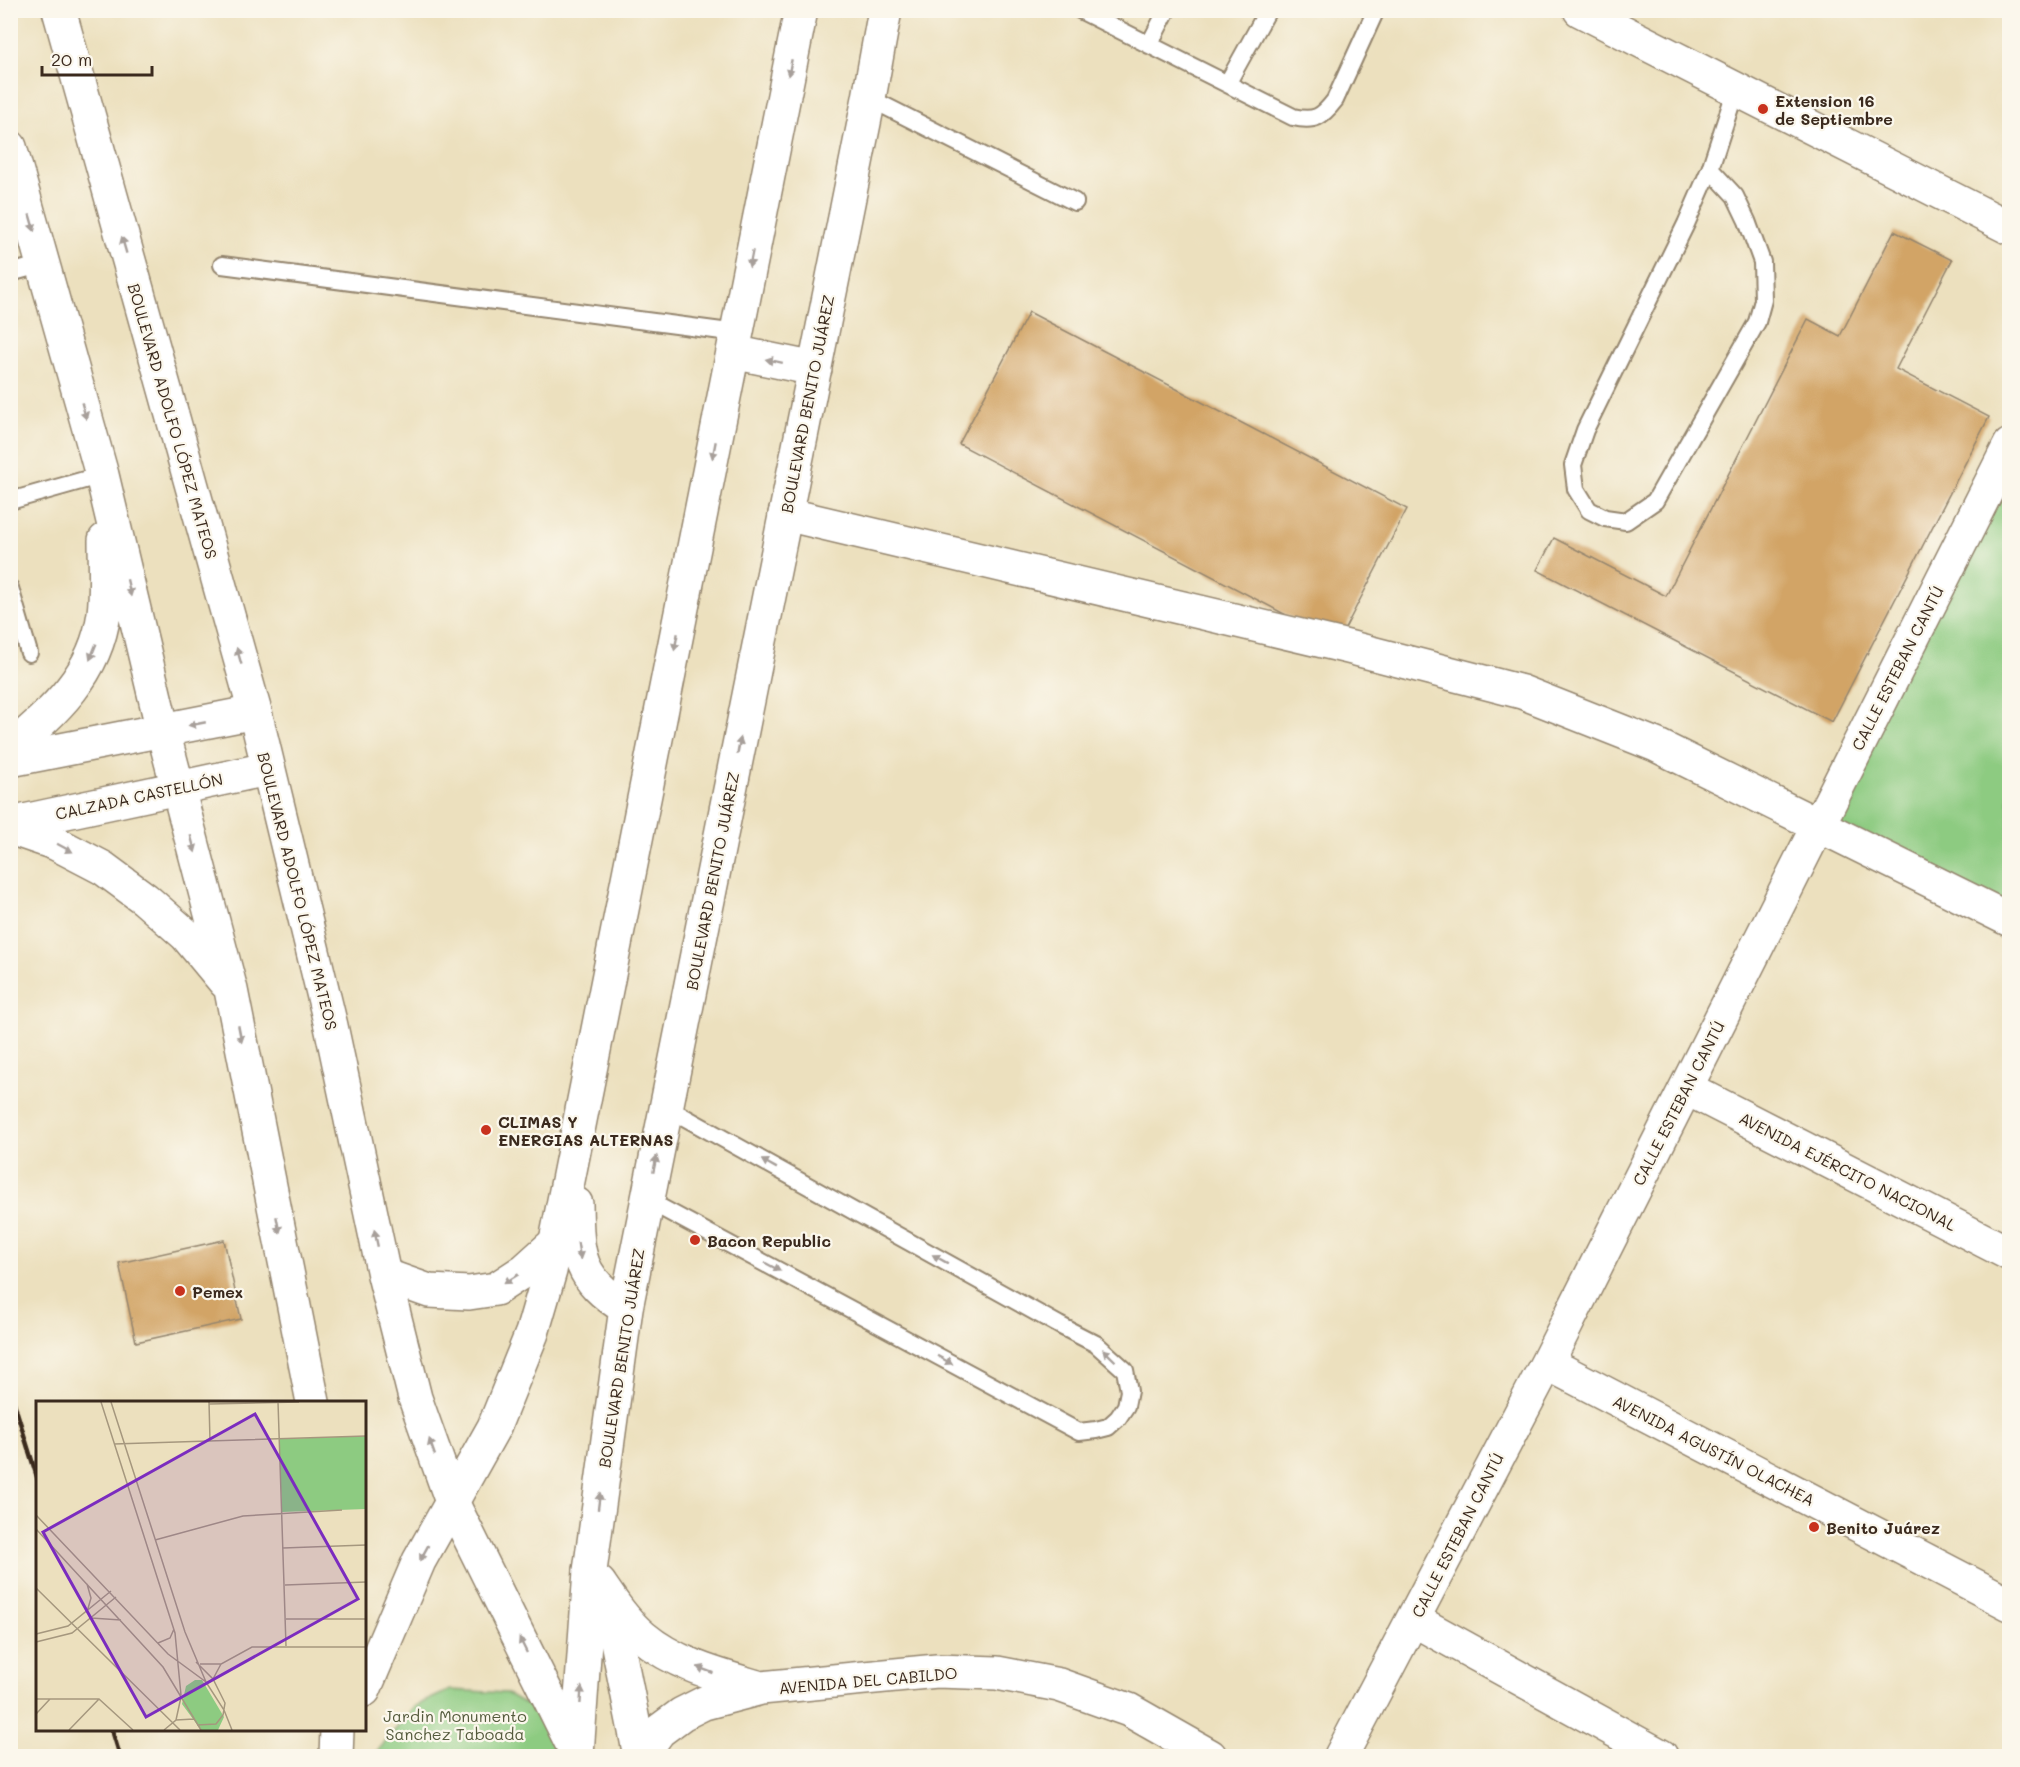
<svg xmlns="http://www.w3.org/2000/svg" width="2020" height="1767" font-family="Mali,sans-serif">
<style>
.green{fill:#8dcb81;stroke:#647a50;stroke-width:1.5}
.building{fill:#d2a466}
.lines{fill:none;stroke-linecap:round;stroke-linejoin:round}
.lane-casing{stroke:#94856e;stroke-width:20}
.street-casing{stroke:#94856e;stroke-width:36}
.secondary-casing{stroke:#94856e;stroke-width:36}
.primary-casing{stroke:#94856e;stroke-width:36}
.highway-casing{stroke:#94856e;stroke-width:36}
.lane{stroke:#fff;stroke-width:16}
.street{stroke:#fff;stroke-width:33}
.secondary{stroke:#fff;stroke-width:33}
.primary{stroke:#fff;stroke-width:33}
.highway{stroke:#fff;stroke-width:33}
.rail{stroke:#3b2a1e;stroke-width:4.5}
.oneway{fill:#a79f9a}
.poi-dot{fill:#c8321e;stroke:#fbf7ec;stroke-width:2}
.labels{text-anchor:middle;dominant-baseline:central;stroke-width:4.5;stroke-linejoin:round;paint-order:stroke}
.poi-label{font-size:16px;font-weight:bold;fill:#3b2a1e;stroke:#fbf7ec;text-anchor:start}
.street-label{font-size:16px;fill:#3b2a1e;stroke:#fbf7ec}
.park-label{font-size:16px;fill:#545a3c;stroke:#fbf7ec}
.inset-road{fill:none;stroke:#a5977e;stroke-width:1.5}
.view{fill:#7b2cbf;fill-opacity:0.15;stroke:#7b2cbf;stroke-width:3}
.inset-edge{fill:none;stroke:#3b2a1e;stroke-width:3}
</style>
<rect width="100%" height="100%" fill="#fbf7ec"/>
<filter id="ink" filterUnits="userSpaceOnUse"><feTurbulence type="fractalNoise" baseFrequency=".0167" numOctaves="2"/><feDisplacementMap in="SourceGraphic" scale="12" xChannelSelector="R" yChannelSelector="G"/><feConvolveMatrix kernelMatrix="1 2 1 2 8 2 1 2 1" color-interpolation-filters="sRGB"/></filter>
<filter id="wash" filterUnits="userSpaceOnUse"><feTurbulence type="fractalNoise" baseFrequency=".008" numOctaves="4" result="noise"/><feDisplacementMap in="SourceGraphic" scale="24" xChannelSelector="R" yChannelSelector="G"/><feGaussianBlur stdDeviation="1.35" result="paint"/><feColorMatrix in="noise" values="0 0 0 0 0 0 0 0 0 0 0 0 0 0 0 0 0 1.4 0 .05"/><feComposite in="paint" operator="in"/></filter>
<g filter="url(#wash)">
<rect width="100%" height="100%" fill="#ece0be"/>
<path class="green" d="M 2009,450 L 2009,919 L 1822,824 Z
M 450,1690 L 506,1693 L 559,1723 L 566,1756 L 373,1756 L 415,1706 Z"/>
<g id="blocks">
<path class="building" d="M 1894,231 L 1952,260 L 1896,369 L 1989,417 L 1832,722 L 1537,570 L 1554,538 L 1666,596 L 1808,319 L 1840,336 Z
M 1029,312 L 1407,509 L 1338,642 L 959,444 Z
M 224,1240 L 241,1319 L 136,1342 L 119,1263 Z"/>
</g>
</g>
<g filter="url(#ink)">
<use href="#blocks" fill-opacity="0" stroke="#94856e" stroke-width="1.5"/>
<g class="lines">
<defs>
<path id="lane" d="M 1080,10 L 1293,117 C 1315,122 1322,117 1335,100 L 1376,10
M 1149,45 L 1167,10
M 1227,84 L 1268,10
M 869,98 L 1075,202
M 1710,169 L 1735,196 L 1747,221 L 1762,262 L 1763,300 L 1757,322 L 1655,501 L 1626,521 L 1605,518 L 1589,510 L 1576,489 L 1573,465 L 1585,430 L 1686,224 L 1710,169 L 1736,89
M 222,265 L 737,333
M 10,273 L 43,264
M 10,501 L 102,475
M 10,588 L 29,653
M 647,1200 L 1079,1432 L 1096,1430 L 1108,1427 L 1118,1418 L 1126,1406 L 1129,1391 L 1125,1370 L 1096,1344 L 1059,1325 L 666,1107"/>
<path id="street" d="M 1580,10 L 2010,228
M 785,514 L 1348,647 L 1522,692 L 1656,745 L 2010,920
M 1686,1088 L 2010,1254
M 1547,1363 L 2010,1604
M 599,1583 C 612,1602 625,1622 643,1637 C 676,1665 721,1676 761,1688
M 1414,1620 L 1661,1756
M 641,1756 L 659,1731 L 682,1714 L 704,1703 L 761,1688 L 937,1671 L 997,1673 L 1059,1685 L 1129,1710 L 1210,1756
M 1341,1756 L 1547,1363 L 2010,445"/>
<path id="secondary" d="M 10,760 L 255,712
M 10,824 L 267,769"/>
<path id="primary" d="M 733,352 L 815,369
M 576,1204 C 577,1256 578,1279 626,1308
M 364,1690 L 419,1561 L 494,1427 L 532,1333 L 550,1271 L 801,10
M 577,1754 L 590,1571 L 626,1308 L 869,98 L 885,10"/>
<path id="highway" d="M 59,10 L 255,712 L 331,1026 L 384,1275 L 415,1398 L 452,1502 L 578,1756
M 10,147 L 102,475 L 163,731 L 231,990 L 313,1402
M 10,749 C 54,711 96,675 104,613 C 107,589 105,564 105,540
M 10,828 L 57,844 L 103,868 L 145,899 L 186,935 L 225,982
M 384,1275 L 429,1291 L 469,1293 L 496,1289 L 525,1270 L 556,1242
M 590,1571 L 617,1641 L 640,1756
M 336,1756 L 337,1730"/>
</defs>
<use href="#lane" class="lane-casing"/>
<use href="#street" class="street-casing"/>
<use href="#secondary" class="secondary-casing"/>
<use href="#primary" class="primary-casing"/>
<use href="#highway" class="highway-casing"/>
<use href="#lane" class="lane"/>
<use href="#street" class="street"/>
<use href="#secondary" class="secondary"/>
<use href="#primary" class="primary"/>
<use href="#highway" class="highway"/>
<path class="rail" d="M 10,1390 L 38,1480
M 112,1730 L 120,1756"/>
</g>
<defs><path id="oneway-solid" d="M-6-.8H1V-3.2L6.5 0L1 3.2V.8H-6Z" transform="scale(1.5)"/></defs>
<g class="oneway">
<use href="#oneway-solid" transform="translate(790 68) rotate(101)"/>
<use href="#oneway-solid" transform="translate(32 223) rotate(74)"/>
<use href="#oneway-solid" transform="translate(124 245) rotate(-106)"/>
<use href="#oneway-solid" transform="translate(751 259) rotate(101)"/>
<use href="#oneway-solid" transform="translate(774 361) rotate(-168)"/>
<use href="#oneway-solid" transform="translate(84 411) rotate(74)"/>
<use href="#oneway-solid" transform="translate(714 450) rotate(101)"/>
<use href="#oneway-solid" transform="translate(129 588) rotate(77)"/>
<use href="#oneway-solid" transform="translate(676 642) rotate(101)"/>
<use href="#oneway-solid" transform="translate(93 652) rotate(112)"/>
<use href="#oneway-solid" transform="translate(239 656) rotate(-106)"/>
<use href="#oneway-solid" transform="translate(197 724) rotate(169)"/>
<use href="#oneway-solid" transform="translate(739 746) rotate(-79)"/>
<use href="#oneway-solid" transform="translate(193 844) rotate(75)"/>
<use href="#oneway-solid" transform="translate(65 848) rotate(28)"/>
<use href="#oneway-solid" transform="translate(240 1034) rotate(79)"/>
<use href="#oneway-solid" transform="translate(655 1164) rotate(-78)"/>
<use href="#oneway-solid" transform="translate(769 1164) rotate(-151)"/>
<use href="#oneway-solid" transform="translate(278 1225) rotate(79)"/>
<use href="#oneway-solid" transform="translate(376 1238) rotate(-102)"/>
<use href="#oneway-solid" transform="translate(579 1251) rotate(81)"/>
<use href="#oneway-solid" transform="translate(940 1259) rotate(-151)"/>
<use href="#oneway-solid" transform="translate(773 1267) rotate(28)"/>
<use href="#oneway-solid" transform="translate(511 1279) rotate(148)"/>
<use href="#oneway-solid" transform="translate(1109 1355) rotate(-136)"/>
<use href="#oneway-solid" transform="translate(945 1360) rotate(28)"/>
<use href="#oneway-solid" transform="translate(432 1447) rotate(-109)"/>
<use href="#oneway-solid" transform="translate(599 1501) rotate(-83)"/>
<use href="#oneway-solid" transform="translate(424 1553) rotate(119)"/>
<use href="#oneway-solid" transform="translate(523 1645) rotate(-116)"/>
<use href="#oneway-solid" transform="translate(705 1670) rotate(-159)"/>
<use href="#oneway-solid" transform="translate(581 1695) rotate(-86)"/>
</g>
</g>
<g class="poi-dot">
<circle cx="1763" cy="109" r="6"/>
<circle cx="486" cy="1130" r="6"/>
<circle cx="695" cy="1240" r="6"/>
<circle cx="180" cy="1291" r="6"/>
<circle cx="1814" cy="1527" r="6"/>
</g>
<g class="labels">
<g class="poi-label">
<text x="1775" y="100">Extension 16<tspan x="1775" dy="18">de Septiembre</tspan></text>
<text x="498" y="1121">CLIMAS Y<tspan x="498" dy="18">ENERGIAS ALTERNAS</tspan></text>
<text x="707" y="1240">Bacon Republic</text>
<text x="192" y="1291">Pemex</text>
<text x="1826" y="1527">Benito Juárez</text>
</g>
<g class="street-label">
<text transform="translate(807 404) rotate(-79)">BOULEVARD BENITO JUÁREZ</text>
<text transform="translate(173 421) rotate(74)">BOULEVARD ADOLFO LÓPEZ MATEOS</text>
<text transform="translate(1897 668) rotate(-63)">CALLE ESTEBAN CANTÚ</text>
<text transform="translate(139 796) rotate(-12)">CALZADA CASTELLÓN</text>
<text transform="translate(712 881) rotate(-79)">BOULEVARD BENITO JUÁREZ</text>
<text transform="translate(298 891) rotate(76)">BOULEVARD ADOLFO LÓPEZ MATEOS</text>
<text transform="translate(1678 1103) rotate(-63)">CALLE ESTEBAN CANTÚ</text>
<text transform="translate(1848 1171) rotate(27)">AVENIDA EJÉRCITO NACIONAL</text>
<text transform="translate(621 1358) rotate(-81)">BOULEVARD BENITO JUÁREZ</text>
<text transform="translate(1714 1450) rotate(27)">AVENIDA AGUSTÍN OLACHEA</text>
<text transform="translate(1457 1535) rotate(-63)">CALLE ESTEBAN CANTÚ</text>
<text transform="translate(868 1680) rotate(-5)">AVENIDA DEL CABILDO</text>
</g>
<g class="park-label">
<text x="455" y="1715">Jardin Monumento<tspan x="455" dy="18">Sanchez Taboada</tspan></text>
</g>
</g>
<g transform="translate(36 1401)">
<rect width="330" height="330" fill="#ece0be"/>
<path d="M 330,35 L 330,108 L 246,111 L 243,38 ZM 159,279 L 166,279 L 188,316 L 182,329 L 165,329 L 146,303 L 150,285 Z" fill="#8dcb81"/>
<path class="inset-road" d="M 65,1 L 139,232 L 145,294M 75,1 L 149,231 L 170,281M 173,1 L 174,40M 242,1 L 250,245M 173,3 L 263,1M 78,43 L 330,35M 0,114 L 132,253 L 170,281 L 188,309 L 196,329M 0,128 L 127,266 L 165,329M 119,139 L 207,115 L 306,109M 247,147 L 330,144M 51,183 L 55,197 L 51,211M 249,184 L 330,181M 0,187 L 144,329M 55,217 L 85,219M 250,218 L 330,218M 0,233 L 32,225 L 75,190M 0,241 L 36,232 L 80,196M 122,242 L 134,237 L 138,228M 160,261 L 177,278 L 189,302 L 187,314 L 180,323 L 161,324M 164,263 L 185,263M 177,278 L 185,263 L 216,246 L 330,246M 0,298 L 63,298 L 97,329M 0,313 L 14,298M 140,319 L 158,318M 33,329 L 63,298M 128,329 L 140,319 L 145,296"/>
<path class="view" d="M 219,13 L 322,198 L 110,316 L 7,131 Z"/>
<rect width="330" height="330" class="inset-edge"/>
</g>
<rect width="2020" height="1767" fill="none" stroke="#fbf7ec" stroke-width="36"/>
<path d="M42 66v9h110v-9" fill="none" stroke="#3b2a1e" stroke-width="3"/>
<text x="51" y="66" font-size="18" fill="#3b2a1e" stroke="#fbf7ec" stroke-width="4.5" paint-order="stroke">20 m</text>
</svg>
